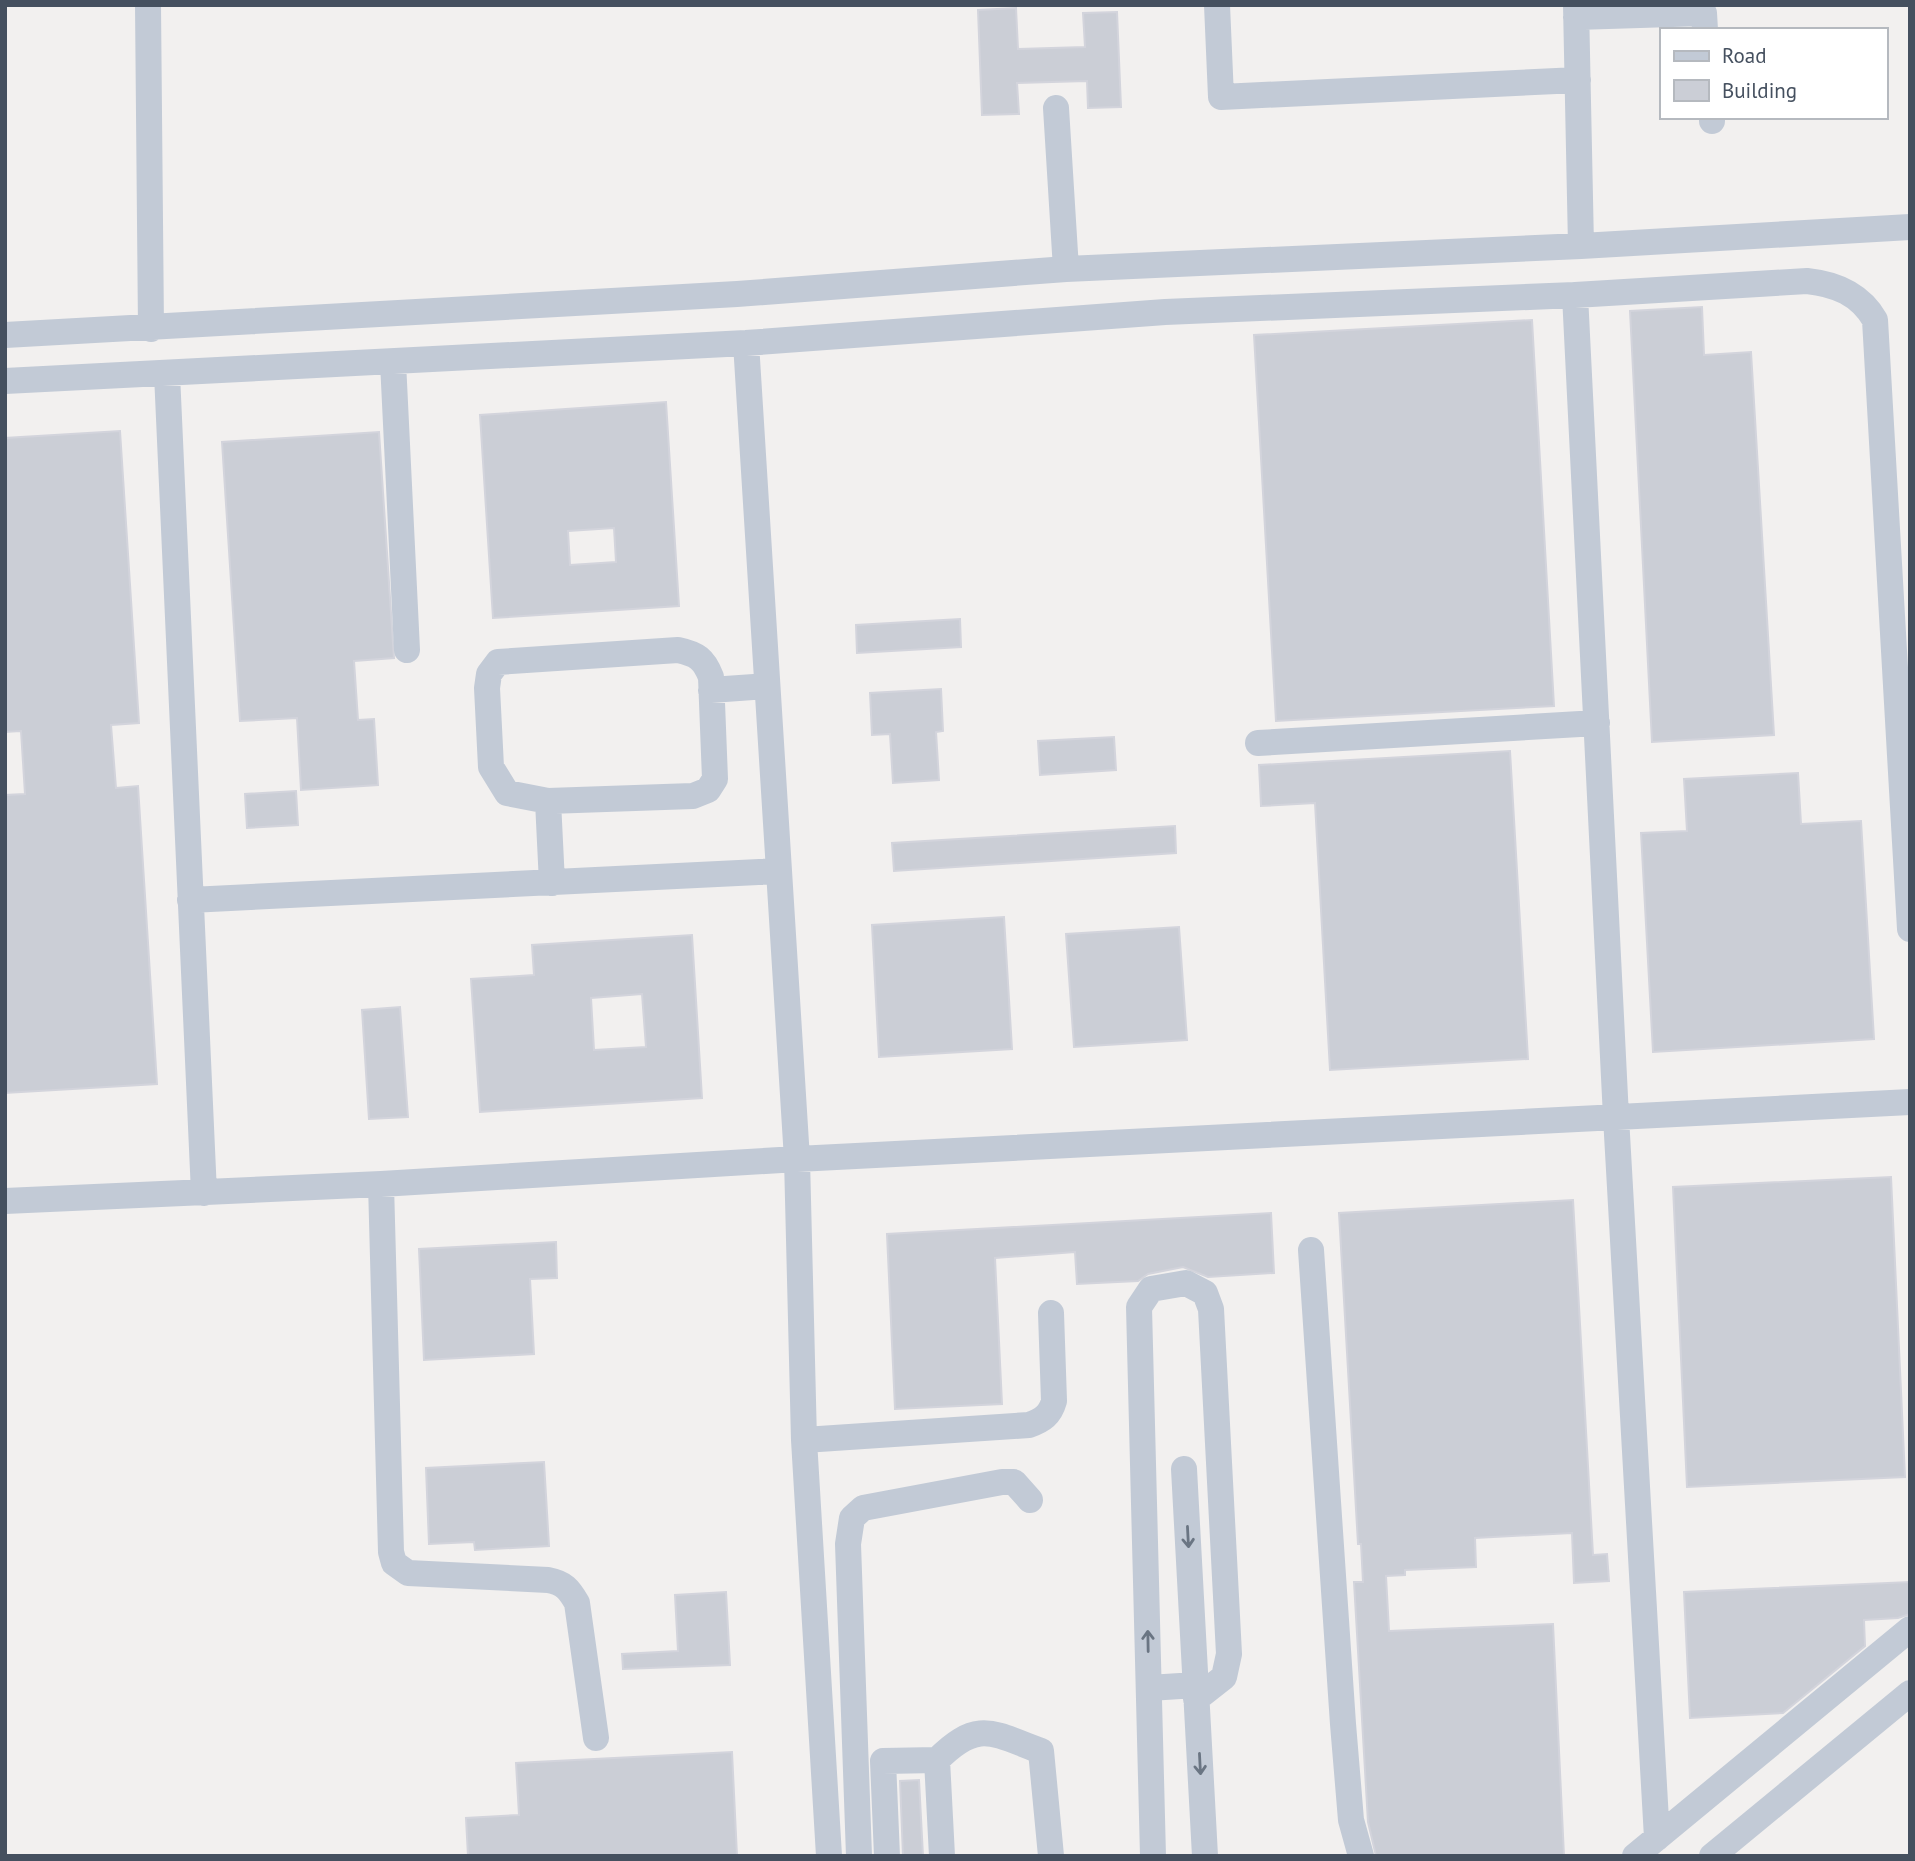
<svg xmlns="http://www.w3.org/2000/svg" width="1915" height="1861" font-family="'PT Sans',sans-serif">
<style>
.building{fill:#cbced6;stroke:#d3d4dc;stroke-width:2;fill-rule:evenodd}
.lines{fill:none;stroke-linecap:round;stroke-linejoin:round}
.minor{stroke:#c2cad6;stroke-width:26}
.oneway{stroke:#6a7583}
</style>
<rect width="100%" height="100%" fill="#f2f0ef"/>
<path class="building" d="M 1016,8 L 1018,49 L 1085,47 L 1083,13 L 1117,12 L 1121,107 L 1088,108 L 1087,81 L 1017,83 L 1019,114 L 982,115 L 978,10 Z
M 1702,307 L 1704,355 L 1751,352 L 1774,735 L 1652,742 L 1630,311 Z
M 1532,320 L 1554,706 L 1276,721 L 1254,335 Z
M 666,402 L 679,606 L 493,618 L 480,415 ZM 614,528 L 616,562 L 570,565 L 568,531 Z
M 120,431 L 139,723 L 111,725 L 116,788 L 138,786 L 157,1084 L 5,1093 L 5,795 L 25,794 L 21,731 L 5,732 L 5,438 Z
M 379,432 L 394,658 L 354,661 L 358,720 L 374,719 L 378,785 L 301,790 L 297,718 L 240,721 L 222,442 Z
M 960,619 L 961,647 L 857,653 L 856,625 Z
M 941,689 L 943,731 L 936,732 L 939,780 L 893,783 L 890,734 L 872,735 L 870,693 Z
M 1114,737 L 1116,770 L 1040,775 L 1038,741 Z
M 1510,751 L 1528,1059 L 1330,1070 L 1315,803 L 1261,806 L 1259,765 Z
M 1798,773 L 1801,824 L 1861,821 L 1874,1039 L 1653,1052 L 1641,833 L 1687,831 L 1684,779 Z
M 296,791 L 298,825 L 247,828 L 245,794 Z
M 1175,826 L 1176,853 L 894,871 L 892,843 Z
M 1004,917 L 1012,1049 L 879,1057 L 872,925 Z
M 1179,927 L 1187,1040 L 1074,1047 L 1066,934 Z
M 692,935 L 702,1098 L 480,1112 L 471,979 L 534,975 L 532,945 ZM 642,994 L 646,1047 L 594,1050 L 591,998 Z
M 400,1007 L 408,1117 L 369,1119 L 362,1010 Z
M 1891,1177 L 1905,1477 L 1687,1487 L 1673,1187 Z
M 1573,1200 L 1593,1555 L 1607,1554 L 1609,1581 L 1574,1583 L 1572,1533 L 1475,1538 L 1476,1567 L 1405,1570 L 1405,1575 L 1386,1576 L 1389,1631 L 1553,1624 L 1564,1856 L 1376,1856 L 1368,1822 L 1354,1582 L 1363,1582 L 1361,1544 L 1358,1544 L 1339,1213 Z
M 1271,1213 L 1274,1273 L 1208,1277 L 1183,1267 L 1148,1274 L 1138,1281 L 1077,1284 L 1075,1252 L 995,1258 L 1002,1404 L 895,1409 L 887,1234 Z
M 556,1242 L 557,1278 L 530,1279 L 534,1354 L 424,1360 L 419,1249 Z
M 544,1462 L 549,1546 L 475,1550 L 474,1542 L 429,1544 L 426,1468 Z
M 1910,1582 L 1910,1614 L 1898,1618 L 1864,1620 L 1865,1646 L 1783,1713 L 1690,1718 L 1684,1592 Z
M 726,1592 L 730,1665 L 623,1669 L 622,1654 L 678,1651 L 675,1595 Z
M 732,1752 L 737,1856 L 468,1856 L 466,1818 L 519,1815 L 516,1763 Z
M 919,1780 L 923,1856 L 903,1856 L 900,1781 Z"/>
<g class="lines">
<path class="minor" d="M 148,5 L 151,329
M 1217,5 L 1221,97 L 1578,80
M 1576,5 L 1581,246
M 1576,17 L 1704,13 L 1705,30
M 1056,108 L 1066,269
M 1712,117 L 1712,121
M 1575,295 L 1616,1117 L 1657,1838
M 5,335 L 737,294 L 1066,269 L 1581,246 L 1910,227
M 746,343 L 797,1159 L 804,1440 L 829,1856
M 393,362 L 407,650
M 167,374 L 204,1193
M 5,381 L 746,343 L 1165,312 L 1575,295 L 1807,281 C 1836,284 1860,294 1875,320 L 1910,929
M 711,690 L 767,686
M 1258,743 L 1597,723
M 548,801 L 507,793 L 491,767 L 487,688 L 489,674 L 498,662 L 678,650 C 697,654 704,659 711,677 L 715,779 L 708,790 L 693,796 L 548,801 L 552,883
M 190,900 L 779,871
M 381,1184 L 391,1552 L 394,1563 L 408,1573 L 548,1580 C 564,1583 569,1589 577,1603 L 596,1738
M 5,1201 L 381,1184 L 797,1159 L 1910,1102
M 1311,1250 L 1343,1724 L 1351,1820 L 1361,1856
M 804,1440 L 1029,1425 C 1043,1420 1050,1415 1054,1401 L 1051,1313
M 1184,1469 L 1205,1856
M 1149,1688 L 1196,1685
M 937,1760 L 942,1856
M 859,1856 L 848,1544 L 852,1518 L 863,1508 L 1002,1482 L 1014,1482 L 1030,1500
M 887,1856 L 883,1761 L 937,1760 C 978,1719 992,1733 1041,1751 L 1051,1856
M 1153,1856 L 1139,1307 L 1151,1289 L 1186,1283 L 1205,1293 L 1211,1309 L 1229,1654 L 1224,1677 L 1196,1699
M 1635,1856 L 1910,1629
M 1712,1856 L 1910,1693"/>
</g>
<defs><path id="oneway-shaft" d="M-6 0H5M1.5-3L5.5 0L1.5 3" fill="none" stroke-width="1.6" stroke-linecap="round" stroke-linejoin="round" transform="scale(1.75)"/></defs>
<g class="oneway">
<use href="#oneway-shaft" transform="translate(1188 1537) rotate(87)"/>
<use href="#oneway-shaft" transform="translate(1148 1641) rotate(-91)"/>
<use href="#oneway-shaft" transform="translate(1200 1764) rotate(87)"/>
</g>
<rect width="1915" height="1861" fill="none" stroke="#45505f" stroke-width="14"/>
<rect x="1660" y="28" width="228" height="91" fill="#ffffff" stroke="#b5b9bf" stroke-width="2"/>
<rect x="1674" y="51" width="35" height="10" fill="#c2cad6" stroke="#b5b9bf" stroke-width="2"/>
<text x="1722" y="63" font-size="21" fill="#45505f">Road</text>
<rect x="1674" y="80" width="35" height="21" fill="#cbced6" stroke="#b5b9bf" stroke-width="2"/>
<text x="1722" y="98" font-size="21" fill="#45505f">Building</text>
</svg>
